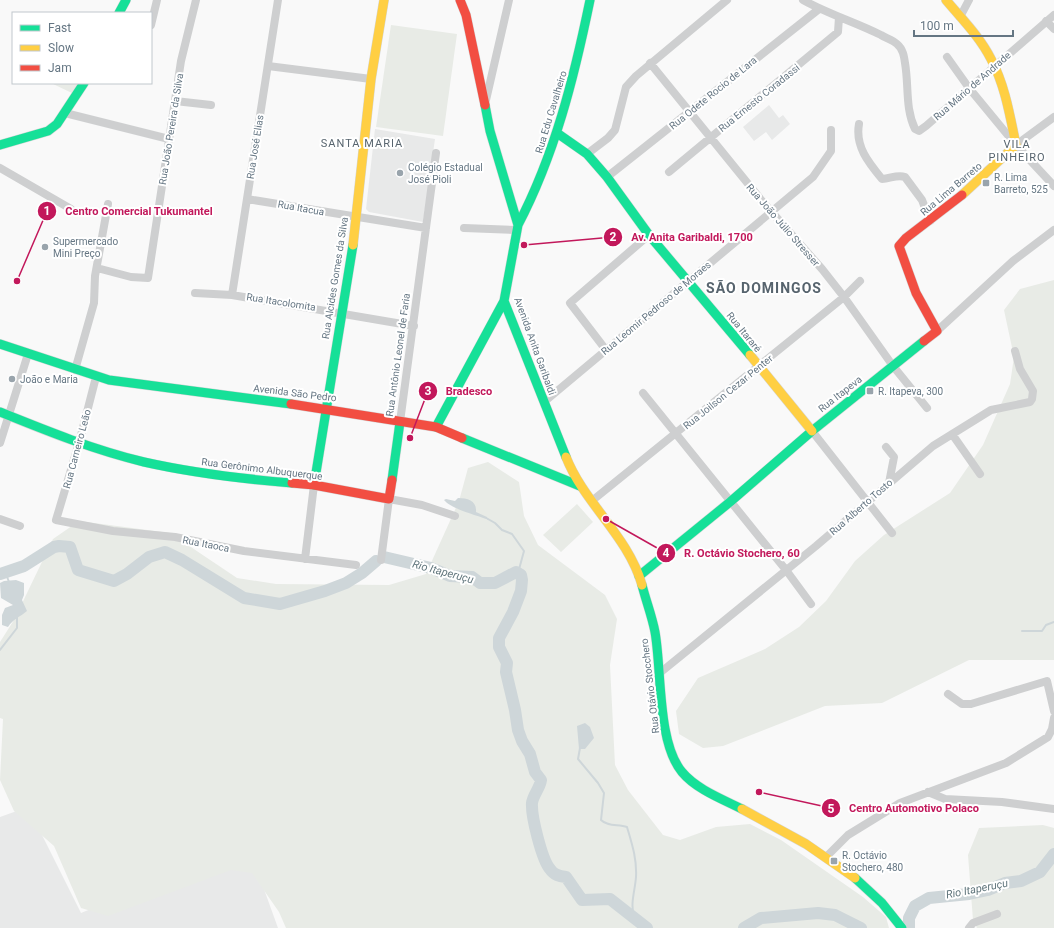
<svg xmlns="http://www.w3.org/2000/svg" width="1054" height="928" font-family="Roboto,sans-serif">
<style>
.built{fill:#e8e9e9}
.green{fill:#e8ebe6}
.water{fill:#ced6d9}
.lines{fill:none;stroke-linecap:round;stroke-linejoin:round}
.stream{stroke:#ced6d9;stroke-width:2}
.river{stroke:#ced6d9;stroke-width:12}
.fast-casing{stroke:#d5d6d7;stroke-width:10}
.slow-casing{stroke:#d5d6d7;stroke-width:10}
.jam-casing{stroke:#d5d6d7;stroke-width:10}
.street{stroke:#cecfd0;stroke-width:8}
.fast{stroke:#16e098;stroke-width:9}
.slow{stroke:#ffcf43;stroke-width:9}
.jam{stroke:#f24e42;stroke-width:9}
.poi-dot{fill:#99a4ac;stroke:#fff;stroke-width:1.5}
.labels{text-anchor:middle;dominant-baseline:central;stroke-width:4;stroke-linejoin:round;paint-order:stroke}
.street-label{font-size:10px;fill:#657683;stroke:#fff}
.poi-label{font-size:10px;fill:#657683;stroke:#fff;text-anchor:start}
.neighbourhood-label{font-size:11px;letter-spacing:1px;fill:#57646e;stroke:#fff}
.water-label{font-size:11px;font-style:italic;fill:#60757c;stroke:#fff}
.district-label{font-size:14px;font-weight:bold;letter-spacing:1px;fill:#57646e;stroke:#fff}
.leader{fill:none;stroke:#c2185b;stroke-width:1.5}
.callout-dot{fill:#c2185b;stroke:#fff;stroke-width:1.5}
.mark-label{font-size:12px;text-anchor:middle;font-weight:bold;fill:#fff}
.callout-label{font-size:11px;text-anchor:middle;font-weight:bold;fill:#c2185b;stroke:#fff;stroke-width:4;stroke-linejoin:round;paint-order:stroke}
</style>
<rect width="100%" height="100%" fill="#f9f9f9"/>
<path class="built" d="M 769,105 L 779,118 L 783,115 L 790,124 L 772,140 L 766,132 L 754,141 L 743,127 Z
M 375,129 L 435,139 L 423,222 L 369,212 L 366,209 Z
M 28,807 L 81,913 L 248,845 L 278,928 L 0,928 L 0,817 Z"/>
<path class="green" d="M 391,25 L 457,34 L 443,136 L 376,127 Z
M 51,83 L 80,83 L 74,94 Z
M 1054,280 L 1054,660 L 969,660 L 882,703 L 825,706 L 723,746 L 703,748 L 679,734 L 676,711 L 698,678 L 765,649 L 799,627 L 826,601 L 855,561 L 884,535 L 950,493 L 983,445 L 1010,384 L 1014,357 L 1004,310 L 1020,289 Z
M 488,462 L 519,482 L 524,516 L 538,545 L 605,595 L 617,619 L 610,665 L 615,765 L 628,790 L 663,835 L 680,840 L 716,827 L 750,824 L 781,840 L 863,897 L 886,917 L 889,928 L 286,928 L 279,912 L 252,873 L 231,870 L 108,916 L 81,908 L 54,846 L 14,811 L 0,780 L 3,719 L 0,718 L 0,642 L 14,620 L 53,539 L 79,521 L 170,533 L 237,578 L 276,584 L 389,585 L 426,574 L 459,501 L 468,468 Z
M 577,504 L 593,522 L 561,552 L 543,535 Z
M 1043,825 L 1054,828 L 1054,928 L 977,928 L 973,920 L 968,855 L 979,828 Z"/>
<path class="water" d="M 458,498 C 468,498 477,501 476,512 L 487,517 L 489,520 C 479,516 451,509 444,500 L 446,499 L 455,501 Z
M 16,580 L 24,583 L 24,595 L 22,600 L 27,611 C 20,617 13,619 8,627 L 2,625 L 2,615 L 5,608 L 13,605 L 1,598 L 0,583 L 4,581 Z
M 585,723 L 590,727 L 594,738 L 585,749 L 579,749 L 577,726 Z"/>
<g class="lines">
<path class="stream" d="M 488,519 L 495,523 L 502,530 L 512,534 L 524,551 L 518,573
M 6,574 L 9,582
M 1022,631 L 1042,631 L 1046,625 L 1054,622
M 0,650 L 17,628 L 17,617
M 580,748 L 578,759 L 598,783 L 604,793 L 601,820 C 608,827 618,824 627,827 C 632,844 637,859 636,877 C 635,891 630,903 634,917"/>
<path class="river" d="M 384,557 L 431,568 L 450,576 L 472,577 L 480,583 L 495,583 L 516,572 L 521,575 L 522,580 L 521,591 L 513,612 L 499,638 L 499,647 L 507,663 L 506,672 L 515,710 L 518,730 L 522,741 L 530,754 L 535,772 L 541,780 C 540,788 533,795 532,803 C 531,816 542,860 550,869 C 554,875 559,876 566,877 L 582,900 L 610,899 L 647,928
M 0,574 L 24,566 L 54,547 L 59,546 L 70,547 L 78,570 L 114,581 L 127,574 L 149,557 L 165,552 L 182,560 L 244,598 L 280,604 L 325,591 L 346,583 L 362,573 L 376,561
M 744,928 L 761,918 L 818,913 L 835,915 L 861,928
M 909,928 L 909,918 L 915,906 L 929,898 L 969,894 L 988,890 L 1005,883 L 1021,881 L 1040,872 L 1054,854"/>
<defs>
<path id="fast" d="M 119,13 L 126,0
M 485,105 L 490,131 L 518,225 L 504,301 L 566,457
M 557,133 L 587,154 L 607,177 L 649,235 L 750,355
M 0,145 L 48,131 L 57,124 L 84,83
M 518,225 C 555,154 574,78 590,0
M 0,344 L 109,380 L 291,404
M 0,412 C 47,431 94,450 144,462 C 193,473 243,479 292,483
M 436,427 L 504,301
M 462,438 L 580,486
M 392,480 L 400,422
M 314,485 L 353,245
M 639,576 L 730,502 L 812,431 L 924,341
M 642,585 C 646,601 652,616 655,632 C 662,671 657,742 682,772 C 696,789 722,799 742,809
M 855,878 L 882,903 L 902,928"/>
<path id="slow" d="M 946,0 C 962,19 980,37 991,59 C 1005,85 1010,116 1016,145 L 962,195
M 353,245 L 371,79 L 384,0
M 750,355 L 812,431
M 566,457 C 584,503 628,536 642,585
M 742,809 L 806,844 L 855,878"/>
<path id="jam" d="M 460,0 L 466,15 L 485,105
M 924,341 L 937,331 L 916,293 L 899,246 L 906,238 L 962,195
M 291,404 L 436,427 L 462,438
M 292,483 L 314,485 L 389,499 L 392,480"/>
</defs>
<use href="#fast" class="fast-casing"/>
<use href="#slow" class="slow-casing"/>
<use href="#jam" class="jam-casing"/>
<path class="street" d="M 803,0 C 828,14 855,22 881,35 C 886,38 893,40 897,44 C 903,49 904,56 905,63 C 909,86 905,108 915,129 L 919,131 L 926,126 L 1054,15
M 960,17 L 969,0
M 1046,21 L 1054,29
M 151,25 L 157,0
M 947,57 L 969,88 L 1016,145 L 1054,186
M 650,63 L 762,201 L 822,269 L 844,297 L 893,366 L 927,408
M 268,66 L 371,79
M 486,100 L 509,0
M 175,101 L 211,105
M 65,113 L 169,139
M 859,124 C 855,146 868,162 882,179 C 890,179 897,174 905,177 L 922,200 L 930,221
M 1016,145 L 1054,117
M 587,154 L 608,138 L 615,130 L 626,87 L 636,76 L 727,0
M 0,168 L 71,209
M 669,172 L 838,32 L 839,17
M 607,177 L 819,9
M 247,199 L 426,228
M 464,228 L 517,230
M 97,268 L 131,277 L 148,278 L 181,61 L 196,0
M 195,293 L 232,295 L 414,326
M 232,295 L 278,0
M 937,331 L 1013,261 L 1054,230
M 606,350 L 570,303 L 649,235
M 75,370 L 94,303 L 95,276 L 108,204
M 96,377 L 79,443 L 56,520 L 113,531 L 175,537 L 244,551 L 356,565
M 643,393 L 786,570 L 811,604
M 544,402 L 813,177 L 831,151 L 831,130
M 400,422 L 436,153
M 812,431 L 892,533
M 952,434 L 980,474
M 0,443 L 28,354
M 886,447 L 894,457 L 889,483
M 593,500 L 844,297 L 860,281
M 0,519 L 20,526
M 305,559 L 314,485
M 381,560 L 389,499 L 422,505 L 455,516
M 661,672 L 816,546 L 933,446 L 991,410 L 1030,402 L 1032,399 L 1033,391 L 1020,369 L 1015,351
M 948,694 L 962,704 L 971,704 L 1047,681 L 1054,711
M 928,792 L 945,799 L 1002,802 L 1054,809
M 827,856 L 848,835 L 900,803 L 1006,763 L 1040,742 L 1048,737 L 1052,729 L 1054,718
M 969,928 L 973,923 L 997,914"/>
<use href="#fast" class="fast"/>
<use href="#slow" class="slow"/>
<use href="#jam" class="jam"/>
</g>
<g class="poi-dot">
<circle cx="400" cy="173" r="4"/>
<rect x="982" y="179" width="8" height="8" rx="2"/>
<circle cx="45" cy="247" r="4"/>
<circle cx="12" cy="379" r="4"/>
<rect x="866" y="387" width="8" height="8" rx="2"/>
<rect x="830" y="857" width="8" height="8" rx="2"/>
</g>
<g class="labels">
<g class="street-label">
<text transform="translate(972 86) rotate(-41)">Rua Mário de Andrade</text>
<text transform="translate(713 93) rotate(-39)">Rua Odete Rocio de Lara</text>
<text transform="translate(759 98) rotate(-39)">Rua Ernesto Coradassi</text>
<text transform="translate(551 112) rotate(-73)">Rua Edu Cavalheiro</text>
<text transform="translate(171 129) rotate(-81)">Rua João Pereira da Silva</text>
<text transform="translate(255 147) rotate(-81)">Rua José Elias</text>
<text transform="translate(951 189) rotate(-40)">Rua Lima Barreto</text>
<text transform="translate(301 208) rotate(10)">Rua Itacua</text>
<text transform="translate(783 225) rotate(49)">Rua João Júlio Stresser</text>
<text transform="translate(335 278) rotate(-81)">Rua Alcides Gomes da Silva</text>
<text transform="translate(281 302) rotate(9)">Rua Itacolomita</text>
<text transform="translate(656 308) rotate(-40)">Rua Leomir Pedroso de Moraes</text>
<text transform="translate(744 332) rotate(51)">Rua Itararé</text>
<text transform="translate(535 346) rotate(70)">Avenida Anita Garibaldi</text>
<text transform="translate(398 355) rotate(-82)">Rua Antônio Leonel de Faria</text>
<text transform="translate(728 392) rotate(-39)">Rua Joilson Cezar Penter</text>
<text transform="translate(295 393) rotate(7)">Avenida São Pedro</text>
<text transform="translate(840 394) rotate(-38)">Rua Itapeva</text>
<text transform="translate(77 449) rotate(-75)">Rua Carneiro Leão</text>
<text transform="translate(262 469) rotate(7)">Rua Gerônimo Albuquerque</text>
<text transform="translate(861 507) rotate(-41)">Rua Alberto Tosto</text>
<text transform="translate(206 544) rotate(11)">Rua Itaoca</text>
<text transform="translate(650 686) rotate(-97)">Rua Otávio Stocchero</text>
</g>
<g class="poi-label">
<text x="408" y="167">Colégio Estadual<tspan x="408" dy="12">José Pioli</tspan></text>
<text x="994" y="177">R. Lima<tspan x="994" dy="12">Barreto, 525</tspan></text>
<text x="53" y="241">Supermercado<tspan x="53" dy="12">Mini Preço</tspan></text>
<text x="20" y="379">João e Maria</text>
<text x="878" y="391">R. Itapeva, 300</text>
<text x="842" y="855">R. Octávio<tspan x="842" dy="12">Stochero, 480</tspan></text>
</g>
<g class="neighbourhood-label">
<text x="362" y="143">SANTA MARIA</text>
<text x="1017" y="144">VILA<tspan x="1017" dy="13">PINHEIRO</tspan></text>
</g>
<g class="water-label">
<text transform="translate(443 572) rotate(15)">Rio Itaperuçu</text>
<text transform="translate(977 889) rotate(-11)">Rio Itaperuçu</text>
</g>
<g class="district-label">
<text x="764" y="288">SÃO DOMINGOS</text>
</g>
</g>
<path class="leader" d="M17 281L47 211M524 245L613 237M410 438L428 391M606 519L666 553M759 792L831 808"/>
<g class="callout-dot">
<circle cx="17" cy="281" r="4"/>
<circle cx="524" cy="245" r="4"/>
<circle cx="410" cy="438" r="4"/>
<circle cx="606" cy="519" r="4"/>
<circle cx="759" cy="792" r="4"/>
<circle cx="47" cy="211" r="10"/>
<circle cx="613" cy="237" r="10"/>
<circle cx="428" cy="391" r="10"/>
<circle cx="666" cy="553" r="10"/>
<circle cx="831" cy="808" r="10"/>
</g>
<g class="mark-label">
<text x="47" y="215">1</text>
<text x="613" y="241">2</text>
<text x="428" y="395">3</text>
<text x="666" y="557">4</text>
<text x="831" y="813">5</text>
</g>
<g class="callout-label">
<text x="139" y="215">Centro Comercial Tukumantel</text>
<text x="692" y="241">Av. Anita Garibaldi, 1700</text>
<text x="469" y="395">Bradesco</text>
<text x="742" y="557">R. Octávio Stochero, 60</text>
<text x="914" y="812">Centro Automotivo Polaco</text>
</g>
<rect x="12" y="12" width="140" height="72" fill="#ffffff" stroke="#c1c8cd"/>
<rect x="20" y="25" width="20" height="6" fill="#16e098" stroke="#c1c8cd"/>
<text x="48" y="32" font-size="12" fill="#657683">Fast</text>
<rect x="20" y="45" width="20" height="6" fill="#ffcf43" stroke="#c1c8cd"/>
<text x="48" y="52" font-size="12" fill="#657683">Slow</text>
<rect x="20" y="65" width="20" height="6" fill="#f24e42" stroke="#c1c8cd"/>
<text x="48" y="72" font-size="12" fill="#657683">Jam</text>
<path d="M914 30v6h99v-6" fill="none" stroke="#657683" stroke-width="2"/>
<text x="920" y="30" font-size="12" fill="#657683" stroke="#ffffff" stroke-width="3" paint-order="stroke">100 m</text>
</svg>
